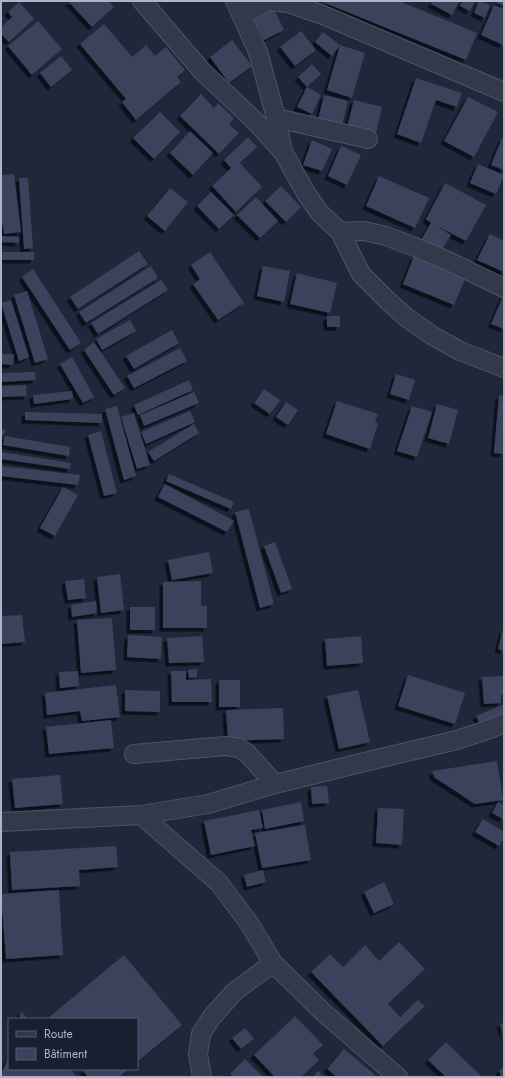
<svg xmlns="http://www.w3.org/2000/svg" width="505" height="1078" font-family="Jost,sans-serif">
<style>
.building{fill:#3a435c;filter:url(#shadow)}
.lines{fill:none;stroke-linecap:round;stroke-linejoin:round}
.minor-casing{stroke:#4d5466;stroke-width:20}
.minor{stroke:#33394b;stroke-width:18}
</style>
<defs>
<filter id="shadow"><feDropShadow dx="-3.5" dy="3.5" stdDeviation="0" flood-color="#0009"/></filter>
</defs>
<rect width="100%" height="100%" fill="#1f273b"/>
<path class="building" d="M 68,1 L 108,1 L 114,7 L 92,27 Z
M 320,1 L 399,1 L 477,33 L 466,60 Z
M 433,1 L 459,1 L 452,15 L 431,4 Z
M 463,1 L 475,1 L 470,11 L 460,6 Z
M 479,1 L 490,5 L 485,18 L 474,13 Z
M 498,1 L 504,1 L 504,6 L 497,3 Z
M 19,2 L 34,19 L 9,42 L 1,34 L 1,27 L 12,17 L 8,12 Z
M 494,5 L 504,9 L 504,41 L 503,45 L 481,35 Z
M 274,9 L 284,30 L 264,40 L 254,19 Z
M 38,21 L 62,49 L 32,75 L 8,46 Z
M 104,24 L 132,57 L 146,45 L 155,56 L 166,47 L 185,70 L 177,77 L 181,82 L 136,120 L 122,102 L 126,99 L 80,44 Z
M 301,31 L 316,50 L 295,66 L 280,47 Z
M 323,32 L 340,45 L 332,56 L 315,42 Z
M 232,40 L 252,66 L 229,83 L 210,57 Z
M 340,45 L 365,53 L 352,98 L 327,90 Z
M 61,56 L 72,70 L 51,87 L 40,73 Z
M 312,64 L 321,74 L 307,87 L 298,77 Z
M 416,78 L 462,93 L 457,107 L 436,100 L 421,143 L 397,134 Z
M 307,87 L 321,95 L 312,114 L 297,107 Z
M 201,94 L 214,108 L 218,103 L 234,118 L 229,124 L 239,133 L 219,154 L 180,116 Z
M 324,95 L 348,101 L 342,126 L 318,120 Z
M 468,97 L 498,112 L 474,157 L 444,141 Z
M 354,100 L 382,107 L 376,134 L 347,127 Z
M 160,112 L 180,132 L 154,159 L 133,138 Z
M 190,131 L 213,153 L 193,175 L 170,153 Z
M 248,137 L 257,147 L 240,163 L 262,187 L 236,212 L 212,186 L 231,168 L 224,160 Z
M 502,138 L 504,138 L 504,170 L 491,165 Z
M 312,140 L 332,149 L 322,171 L 303,165 Z
M 341,146 L 361,155 L 347,185 L 328,176 Z
M 478,164 L 504,175 L 496,194 L 470,183 Z
M 14,174 L 21,232 L 4,234 L 1,214 L 1,175 Z
M 379,176 L 429,198 L 415,228 L 366,206 Z
M 19,178 L 28,178 L 33,248 L 24,249 Z
M 445,183 L 486,205 L 466,241 L 435,225 L 451,235 L 441,251 L 421,240 L 431,223 L 426,219 Z
M 281,186 L 301,207 L 286,222 L 265,201 Z
M 170,188 L 188,202 L 165,231 L 147,216 Z
M 211,192 L 234,215 L 219,229 L 197,206 Z
M 256,197 L 278,221 L 260,238 L 237,215 Z
M 490,234 L 504,241 L 504,272 L 477,260 Z
M 1,236 L 19,237 L 19,243 L 1,242 Z
M 139,251 L 148,264 L 78,309 L 70,297 Z
M 1,252 L 34,252 L 34,260 L 1,260 Z
M 210,252 L 244,303 L 218,320 L 193,284 L 200,279 L 191,265 Z
M 414,256 L 466,277 L 454,305 L 403,284 Z
M 151,266 L 158,278 L 86,323 L 79,312 Z
M 263,266 L 290,271 L 284,302 L 257,296 Z
M 33,269 L 81,343 L 70,350 L 22,277 Z
M 297,273 L 337,283 L 330,313 L 290,304 Z
M 161,280 L 168,290 L 98,334 L 91,323 Z
M 27,291 L 48,359 L 35,363 L 14,295 Z
M 504,294 L 504,329 L 491,324 Z
M 11,300 L 29,357 L 19,361 L 1,303 Z
M 327,316 L 340,316 L 340,327 L 327,327 Z
M 130,320 L 136,331 L 102,350 L 96,339 Z
M 172,330 L 179,343 L 134,369 L 126,356 Z
M 94,342 L 125,388 L 114,395 L 84,350 Z
M 180,348 L 187,361 L 134,388 L 127,376 Z
M 1,354 L 14,354 L 13,365 L 1,364 Z
M 72,357 L 94,397 L 83,403 L 60,364 Z
M 35,372 L 36,380 L 1,382 L 1,373 Z
M 396,374 L 415,380 L 409,400 L 390,394 Z
M 189,380 L 193,390 L 138,415 L 134,405 Z
M 26,385 L 27,396 L 1,397 L 1,386 Z
M 264,389 L 280,400 L 270,414 L 254,403 Z
M 72,391 L 73,399 L 34,404 L 33,395 Z
M 194,392 L 199,403 L 144,426 L 140,415 Z
M 499,395 L 504,396 L 504,454 L 494,453 Z
M 337,401 L 378,414 L 375,422 L 378,424 L 370,449 L 326,434 Z
M 286,402 L 298,410 L 288,425 L 276,417 Z
M 437,404 L 458,410 L 449,444 L 428,438 Z
M 117,406 L 136,476 L 124,480 L 105,409 Z
M 412,406 L 432,412 L 417,457 L 397,451 Z
M 190,411 L 195,422 L 146,444 L 141,432 Z
M 25,412 L 102,414 L 102,423 L 25,420 Z
M 134,413 L 150,465 L 137,469 L 121,417 Z
M 194,424 L 199,433 L 154,461 L 148,452 Z
M 1,428 L 6,431 L 1,438 Z
M 101,431 L 117,493 L 104,496 L 88,435 Z
M 5,436 L 70,447 L 69,456 L 3,445 Z
M 1,452 L 71,463 L 70,469 L 1,459 Z
M 1,466 L 80,475 L 78,485 L 1,476 Z
M 169,474 L 234,502 L 231,509 L 166,481 Z
M 165,484 L 234,521 L 227,532 L 158,497 Z
M 63,487 L 78,495 L 55,536 L 40,528 Z
M 249,509 L 274,604 L 260,608 L 235,512 Z
M 275,542 L 292,589 L 281,593 L 264,546 Z
M 209,552 L 213,573 L 172,580 L 168,560 Z
M 120,574 L 124,610 L 101,613 L 97,577 Z
M 84,579 L 86,598 L 68,600 L 65,581 Z
M 201,581 L 201,606 L 207,606 L 207,628 L 163,628 L 163,582 Z
M 96,601 L 97,613 L 72,617 L 71,605 Z
M 130,607 L 155,607 L 155,630 L 130,630 Z
M 22,615 L 25,642 L 1,644 L 1,616 Z
M 112,618 L 116,670 L 81,673 L 77,620 Z
M 503,629 L 504,629 L 504,651 L 498,649 Z
M 128,635 L 162,637 L 161,659 L 127,657 Z
M 202,636 L 204,662 L 169,663 L 167,638 Z
M 361,636 L 363,663 L 327,666 L 325,639 Z
M 197,669 L 197,677 L 189,678 L 188,670 Z
M 78,671 L 79,686 L 60,688 L 59,672 Z
M 171,671 L 186,671 L 186,680 L 211,679 L 212,702 L 172,702 Z
M 408,675 L 465,693 L 455,724 L 398,706 Z
M 504,676 L 504,694 L 501,695 L 501,703 L 484,704 L 482,677 Z
M 219,680 L 240,680 L 240,707 L 219,707 Z
M 116,685 L 120,717 L 82,721 L 80,711 L 47,715 L 45,693 Z
M 125,690 L 160,691 L 160,712 L 125,711 Z
M 358,690 L 370,742 L 339,749 L 327,696 Z
M 504,704 L 504,715 L 481,726 L 476,716 Z
M 283,708 L 284,739 L 228,741 L 226,710 Z
M 111,720 L 114,748 L 49,754 L 46,727 Z
M 497,761 L 503,800 L 475,804 L 434,777 L 432,771 Z
M 60,775 L 63,804 L 15,808 L 12,779 Z
M 327,786 L 329,803 L 312,804 L 311,787 Z
M 301,802 L 304,821 L 265,829 L 262,810 Z
M 498,802 L 504,805 L 504,816 L 503,819 L 492,813 Z
M 378,808 L 404,809 L 402,845 L 376,843 Z
M 259,810 L 263,828 L 251,830 L 255,846 L 211,855 L 204,821 Z
M 483,819 L 504,832 L 504,838 L 499,846 L 475,832 Z
M 305,825 L 311,860 L 262,868 L 255,833 Z
M 116,846 L 118,867 L 79,870 L 80,886 L 12,890 L 10,852 Z
M 263,870 L 266,882 L 247,887 L 244,875 Z
M 384,882 L 394,904 L 374,913 L 364,892 Z
M 59,890 L 63,955 L 6,959 L 1,894 Z
M 399,942 L 425,969 L 388,1004 L 400,1017 L 418,1000 L 425,1006 L 383,1046 L 311,972 L 330,954 L 343,967 L 365,945 L 379,961 Z
M 124,955 L 182,1025 L 137,1062 L 137,1019 L 47,1019 Z
M 21,1011 L 28,1019 L 20,1019 Z
M 295,1016 L 323,1045 L 313,1054 L 319,1060 L 301,1077 L 275,1077 L 254,1055 Z
M 504,1023 L 504,1037 L 500,1024 Z
M 245,1028 L 254,1039 L 241,1049 L 232,1038 Z
M 446,1042 L 481,1076 L 480,1077 L 446,1077 L 428,1060 Z
M 344,1049 L 375,1075 L 373,1077 L 337,1077 L 327,1069 Z
M 9,1058 L 9,1069 L 70,1069 L 77,1077 L 1,1077 L 1,1073 Z
M 245,1059 L 263,1077 L 233,1077 L 230,1074 Z
M 504,1068 L 504,1077 L 501,1077 L 499,1070 Z
M 82,1069 L 129,1069 L 119,1077 L 88,1077 Z
M 318,1071 L 324,1077 L 313,1077 Z"/>
<g class="lines">
<defs>
<path id="minor" d="M 142,1 L 202,71 L 257,123 L 282,151
M 235,1 L 258,52 L 276,118 L 283,152 L 306,193 L 319,212 L 340,232 L 361,274 L 388,301 L 407,318 L 433,336 L 460,351 L 504,368
M 238,8 L 252,10 L 267,1 L 288,3 L 323,15 L 504,92
M 276,118 L 368,139
M 340,232 L 364,231 L 386,236 L 415,247 L 448,261 L 504,288
M 134,754 L 226,746 L 239,748 L 247,753 L 275,784
M 141,815 L 219,883 L 249,923 L 273,963 L 324,1013 L 398,1077
M 1,822 L 141,815 L 208,804 L 275,784 L 377,759 L 457,740 L 490,729 L 504,723
M 202,1077 L 198,1054 L 201,1034 L 211,1018 L 234,992 L 273,963"/>
</defs>
<use href="#minor" class="minor-casing"/>
<use href="#minor" class="minor"/>
</g>
<rect width="505" height="1078" fill="none" stroke="#adb4c8" stroke-width="4"/>
<rect x="8" y="1018" width="130" height="52" fill="#181f30" stroke="#545b6d"/>
<rect x="16" y="1031" width="20" height="6" fill="#33394b" stroke="#545b6d"/>
<text x="44" y="1038" font-size="12" fill="#adb4c8">Route</text>
<rect x="16" y="1048" width="20" height="12" fill="#3a435c" stroke="#545b6d"/>
<text x="44" y="1058" font-size="12" fill="#adb4c8">Bâtiment</text>
</svg>
